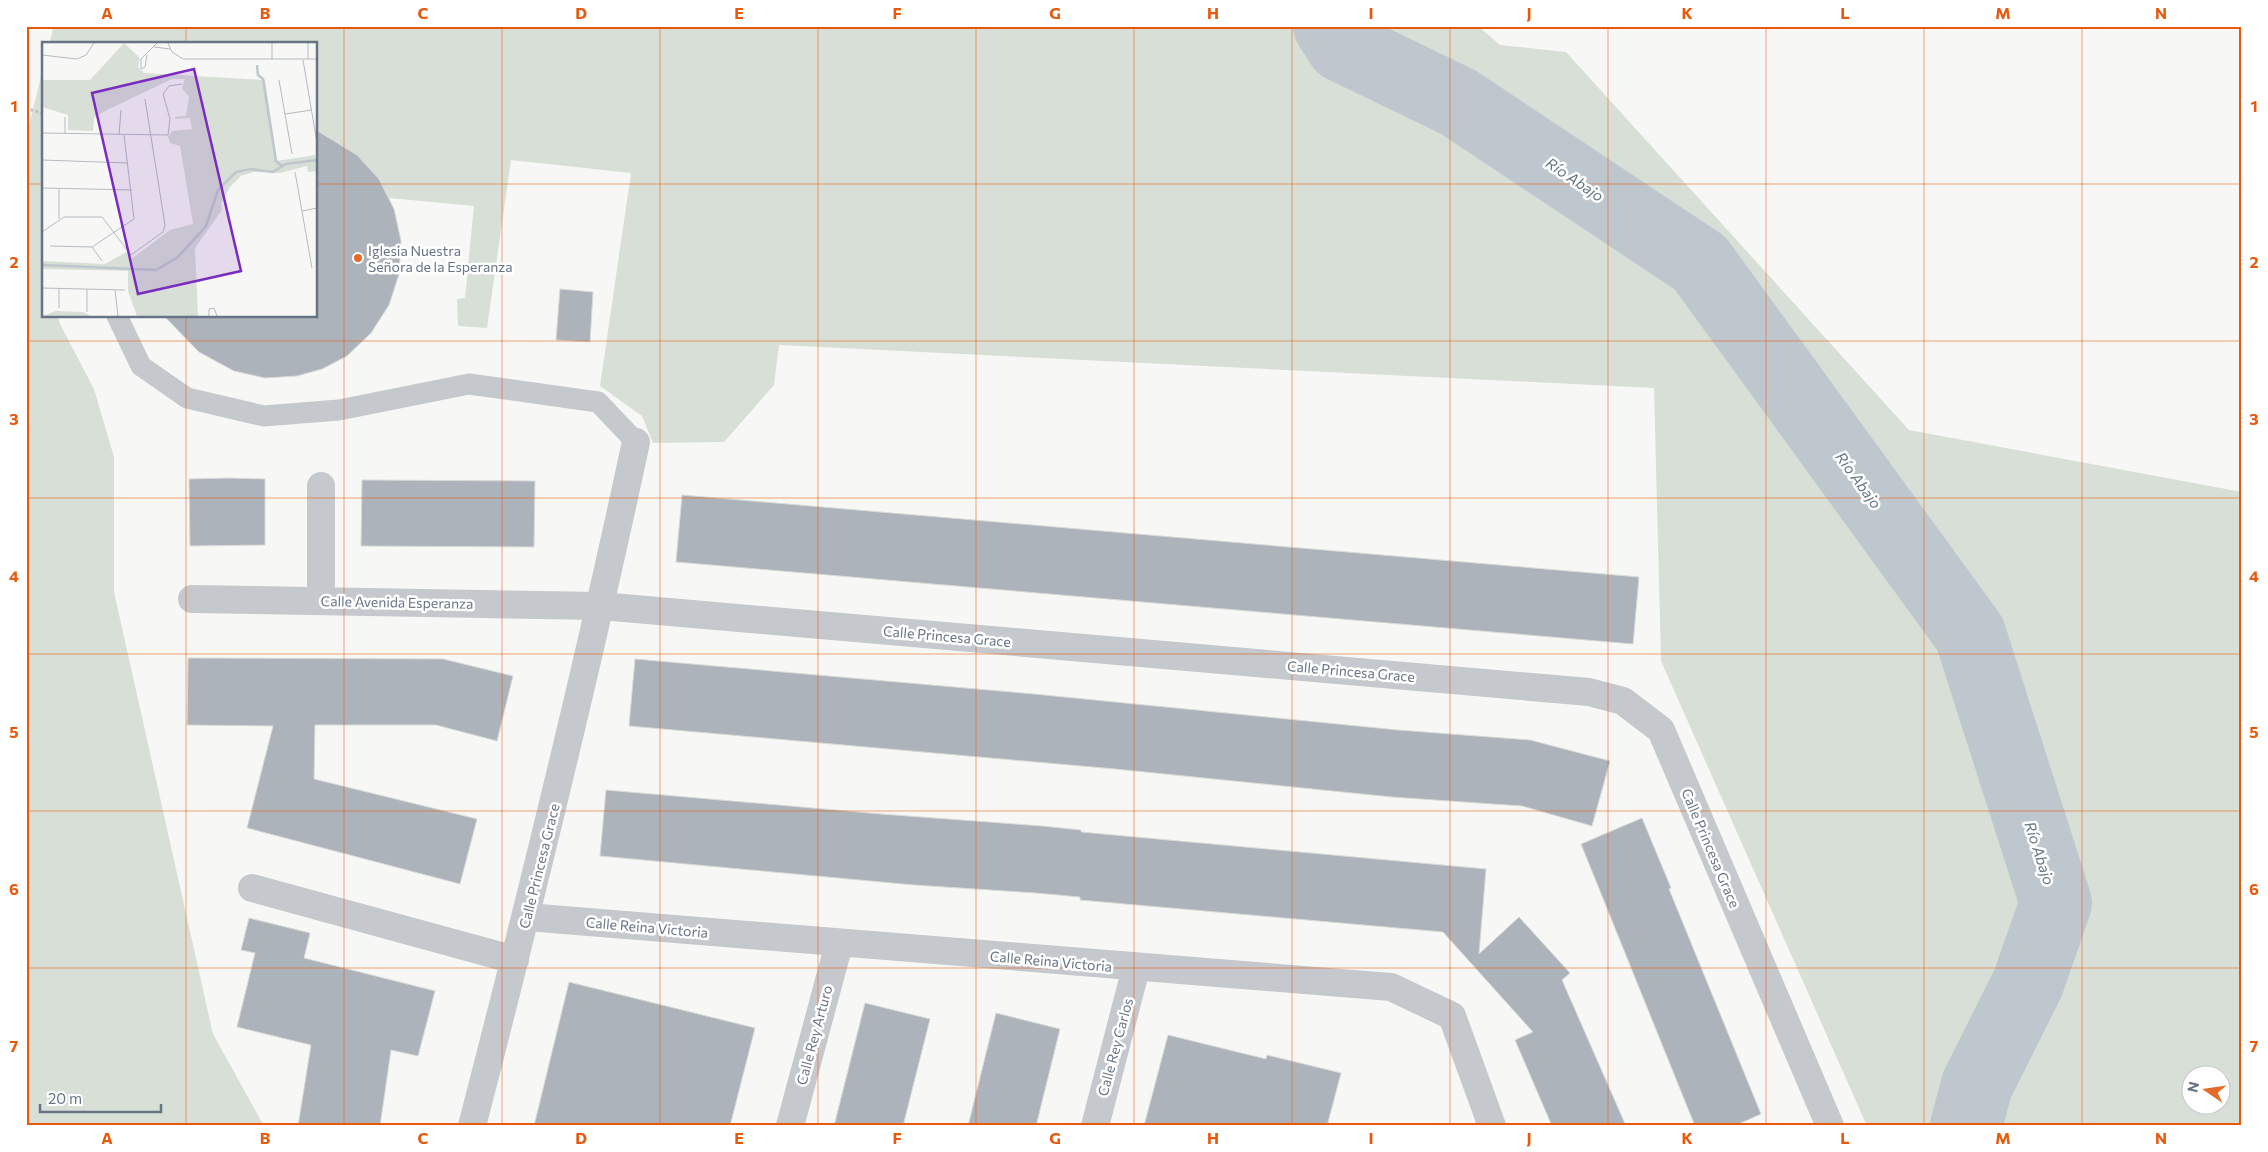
<svg xmlns="http://www.w3.org/2000/svg" width="2268" height="1152" font-family="Commissioner,sans-serif">
<style>
.green{fill:#d8dfd6;fill-rule:evenodd}
.lines{fill:none;stroke-linecap:round;stroke-linejoin:round}
.river{stroke:#bec7cd;stroke-width:72}
.building{fill:#acb3ba;stroke:#d9d9d7}
.path{stroke:#bdbfc2;stroke-width:3;stroke-dasharray:2.5 2.5;stroke-linecap:butt}
.lane{stroke:#c5c8cc;stroke-width:21}
.street{stroke:#c5c8cc;stroke-width:28}
.grid{fill:none;stroke:#e8590c;stroke-width:1;stroke-opacity:0.55}
.poi-dot{fill:#e56a28;stroke:#fff;stroke-width:2}
.labels{text-anchor:middle;dominant-baseline:central;stroke-width:5;stroke-linejoin:round;paint-order:stroke}
.poi-label{font-size:14px;fill:#667486;stroke:#fff;text-anchor:start}
.street-label{font-size:14px;fill:#667486;stroke:#fff}
.water-label{font-size:15px;font-style:italic;fill:#637682;stroke:#fff}
.inset-river{fill:none;stroke:#bec7cd;stroke-width:2.5}
.inset-road{fill:none;stroke:#b4bbc2;stroke-width:1}
.view{fill:#7b2cbf;fill-opacity:0.15;stroke:#7b2cbf;stroke-width:2.5}
.inset-edge{fill:none;stroke:#667486;stroke-width:2.5}
.neatline{fill:none;stroke:#e8590c;stroke-width:2}
.grid-label{font-size:16px;text-anchor:middle;font-weight:bold;fill:#e8590c}
</style>
<rect width="100%" height="100%" fill="#f7f8f5"/>
<path class="green" d="M 54,26 L 1478,26 L 1500,45 L 1566,52 L 1909,430 L 2242,492 L 2242,1126 L 1867,1126 L 1661,661 L 1654,388 L 779,345 L 774,385 L 724,442 L 653,443 L 642,416 L 600,386 L 631,173 L 511,160 L 487,328 L 458,326 L 457,299 L 465,298 L 474,206 L 389,198 L 379,179 L 357,155 L 316,132 L 316,44 L 49,44 ZM 2190,1074 L 2220,1074 L 2220,1104 L 2190,1104 Z
M 44,64 L 44,316 L 58,316 L 60,324 L 94,389 L 114,457 L 114,592 L 213,1034 L 264,1126 L 26,1126 L 26,138 Z"/>
<g class="lines">
<path class="river" d="M 1329,26 L 1342,46 L 1458,102 L 1700,263 L 1970,634 L 2056,903 L 2028,983 L 1977,1085 L 1966,1126"/>
</g>
<path class="building" d="M 316,130 L 357,155 L 379,179 L 394,209 L 401,241 L 399,274 L 389,305 L 371,333 L 347,356 L 322,369 L 297,376 L 265,378 L 234,371 L 199,352 L 164,316 L 316,316 Z
M 560,289 L 593,292 L 590,342 L 556,340 Z
M 229,478 L 265,479 L 265,545 L 190,546 L 189,479 Z
M 362,480 L 535,481 L 534,547 L 361,546 Z
M 682,495 L 1639,577 L 1633,644 L 676,562 Z
M 188,658 L 443,659 L 513,676 L 497,741 L 436,725 L 315,725 L 314,779 L 477,819 L 460,884 L 247,828 L 273,726 L 187,725 Z
M 635,659 L 1034,694 L 1398,730 L 1530,740 L 1610,761 L 1592,826 L 1522,806 L 1392,797 L 1115,769 L 629,726 Z
M 606,790 L 881,814 L 1042,826 L 1081,830 L 1081,832 L 1486,869 L 1479,954 L 1519,917 L 1570,973 L 1562,980 L 1626,1126 L 1552,1126 L 1515,1040 L 1533,1032 L 1443,932 L 1080,900 L 1080,897 L 1036,893 L 914,885 L 600,856 Z
M 1642,818 L 1671,888 L 1669,889 L 1761,1114 L 1734,1126 L 1695,1126 L 1581,844 Z
M 249,918 L 310,933 L 304,958 L 435,991 L 418,1056 L 391,1050 L 380,1126 L 298,1126 L 311,1045 L 237,1027 L 255,953 L 241,950 Z
M 569,982 L 755,1028 L 730,1126 L 534,1126 Z
M 865,1003 L 930,1019 L 903,1126 L 834,1126 Z
M 996,1013 L 1060,1029 L 1036,1126 L 968,1126 Z
M 1168,1035 L 1266,1059 L 1267,1055 L 1341,1073 L 1327,1126 L 1144,1126 Z"/>
<g class="lines">
<path class="path" d="M 26,108 L 44,114"/>
<path class="lane" d="M 117,316 L 141,366 L 187,398 L 264,416 L 339,410 L 469,384 L 598,402 L 636,442"/>
<path class="street" d="M 192,599 L 601,606 L 1589,692 L 1623,701 L 1661,730 L 1830,1126
M 321,601 L 321,486
M 252,888 L 515,960
M 527,917 L 1391,987 L 1452,1016 L 1492,1126
M 472,1126 C 531,898 587,671 636,442
M 790,1126 L 839,944
M 1095,1126 L 1136,968"/>
</g>
<path class="grid" d="M 186,26 L 186,44M 344,26 L 344,1126M 502,26 L 502,1126M 660,26 L 660,1126M 818,26 L 818,1126M 976,26 L 976,1126M 1134,26 L 1134,1126M 1292,26 L 1292,1126M 1450,26 L 1450,1126M 1608,26 L 1608,1126M 1766,26 L 1766,1126M 1924,26 L 1924,1126M 2082,26 L 2082,1126M 26,184 L 44,184M 316,184 L 2242,184M 186,316 L 186,1126M 26,341 L 2242,341M 26,498 L 2242,498M 26,654 L 2242,654M 26,811 L 2242,811M 26,968 L 2242,968"/>
<circle class="poi-dot" cx="358" cy="258" r="5"/>
<g class="labels">
<g class="poi-label">
<text x="368" y="250">Iglesia Nuestra<tspan x="368" dy="16">Señora de la Esperanza</tspan></text>
</g>
<g class="street-label">
<text transform="translate(397 602) rotate(1)">Calle Avenida Esperanza</text>
<text transform="translate(947 636) rotate(5)">Calle Princesa Grace</text>
<text transform="translate(1351 671) rotate(5)">Calle Princesa Grace</text>
<text transform="translate(1711 848) rotate(67)">Calle Princesa Grace</text>
<text transform="translate(539 866) rotate(-76)">Calle Princesa Grace</text>
<text transform="translate(647 927) rotate(5)">Calle Reina Victoria</text>
<text transform="translate(1051 961) rotate(5)">Calle Reina Victoria</text>
<text transform="translate(814 1035) rotate(-75)">Calle Rey Arturo</text>
<text transform="translate(1115 1047) rotate(-75)">Calle Rey Carlos</text>
</g>
<g class="water-label">
<text transform="translate(1575 179) rotate(34)">Río Abajo</text>
<text transform="translate(1859 480) rotate(54)">Río Abajo</text>
<text transform="translate(2040 853) rotate(72)">Río Abajo</text>
</g>
</g>
<g transform="translate(42 42)">
<rect width="275" height="275" fill="#f7f8f5"/>
<path d="M 82,1 L 98,16 L 96,25 L 102,31 L 223,38 L 235,119 L 273,113 L 275,129 L 266,130 L 265,124 L 238,131 L 212,130 L 199,134 L 188,145 L 179,161 L 180,168 L 153,206 L 156,274 L 95,274 L 86,249 L 86,229 L 0,227 L 0,219 L 63,222 L 84,210 L 88,218 L 128,188 L 151,182 L 138,104 L 128,101 L 126,95 L 130,89 L 150,87 L 148,76 L 133,77 L 133,75 L 144,74 L 147,55 L 140,46 L 143,37 L 130,37 L 65,68 L 52,76 L 51,89 L 26,88 L 26,73 L 0,65 L 0,38 L 48,38 ZM 14,269 L 41,270 L 49,274 L 0,274 Z" fill="#d8dfd6"/>
<path class="inset-river" d="M 215,23 L 216,33 L 221,37 L 234,119 L 241,125M 0,223 L 114,228 L 136,215 L 164,184 L 176,148 L 194,130 L 209,127 L 231,130 L 244,122 L 275,118"/>
<path class="inset-road" d="M 126,1 L 130,10 L 141,17 L 275,17M 230,1 L 230,18M 266,1 L 266,17M 112,5 L 128,7M 0,13 L 35,17 L 44,13 L 52,1M 105,13 L 103,25 L 99,27 L 99,17 L 115,1M 261,18 L 275,101M 237,38 L 250,112M 243,72 L 270,68M 0,91 L 126,93 L 128,77 L 121,52 L 127,44 L 140,42M 23,92 L 23,75M 77,93 L 79,68M 0,118 L 86,121M 253,130 L 270,226M 0,146 L 90,148M 260,169 L 275,166M 17,177 L 17,146M 0,190 L 22,175 L 60,175 L 89,213 L 121,190 L 123,183 L 103,57M 8,204 L 50,205 L 92,177 L 82,93M 50,205 L 60,219M 0,246 L 83,248M 73,248 L 76,274M 17,266 L 17,246M 45,270 L 45,247M 167,274 L 167,267 L 172,266 L 175,274"/>
<path class="view" d="M 152,27 L 199,229 L 96,252 L 50,51 Z"/>
<rect width="275" height="275" class="inset-edge"/>
</g>
<rect width="2268" height="1152" fill="none" stroke="#ffffff" stroke-width="55"/>
<g transform="translate(2206 1090) rotate(283)"><circle r="24" fill="#ffffff" stroke="#c2c7cf"/>
<path d="M0-4L9 19L0 12L-9 19Z" fill="#e56a28"/>
<text y="-8" font-size="14" font-weight="bold" text-anchor="middle" fill="#667486">N</text>
</g>
<path d="M40 1104v8h121v-8" fill="none" stroke="#667486" stroke-width="2.5"/>
<text x="48" y="1104" font-size="15" fill="#667486" stroke="#ffffff" stroke-width="4" paint-order="stroke">20 m</text>
<rect x="28" y="28" width="2212" height="1096" class="neatline"/>
<g class="grid-label">
<text x="107" y="19">A</text>
<text x="265" y="19">B</text>
<text x="423" y="19">C</text>
<text x="581" y="19">D</text>
<text x="739" y="19">E</text>
<text x="897" y="19">F</text>
<text x="1055" y="19">G</text>
<text x="1213" y="19">H</text>
<text x="1371" y="19">I</text>
<text x="1529" y="19">J</text>
<text x="1687" y="19">K</text>
<text x="1845" y="19">L</text>
<text x="2003" y="19">M</text>
<text x="2161" y="19">N</text>
<text x="14" y="112">1</text>
<text x="2254" y="112">1</text>
<text x="14" y="268">2</text>
<text x="2254" y="268">2</text>
<text x="14" y="425">3</text>
<text x="2254" y="425">3</text>
<text x="14" y="582">4</text>
<text x="2254" y="582">4</text>
<text x="14" y="738">5</text>
<text x="2254" y="738">5</text>
<text x="14" y="895">6</text>
<text x="2254" y="895">6</text>
<text x="14" y="1052">7</text>
<text x="2254" y="1052">7</text>
<text x="107" y="1144">A</text>
<text x="265" y="1144">B</text>
<text x="423" y="1144">C</text>
<text x="581" y="1144">D</text>
<text x="739" y="1144">E</text>
<text x="897" y="1144">F</text>
<text x="1055" y="1144">G</text>
<text x="1213" y="1144">H</text>
<text x="1371" y="1144">I</text>
<text x="1529" y="1144">J</text>
<text x="1687" y="1144">K</text>
<text x="1845" y="1144">L</text>
<text x="2003" y="1144">M</text>
<text x="2161" y="1144">N</text>
</g>
</svg>
